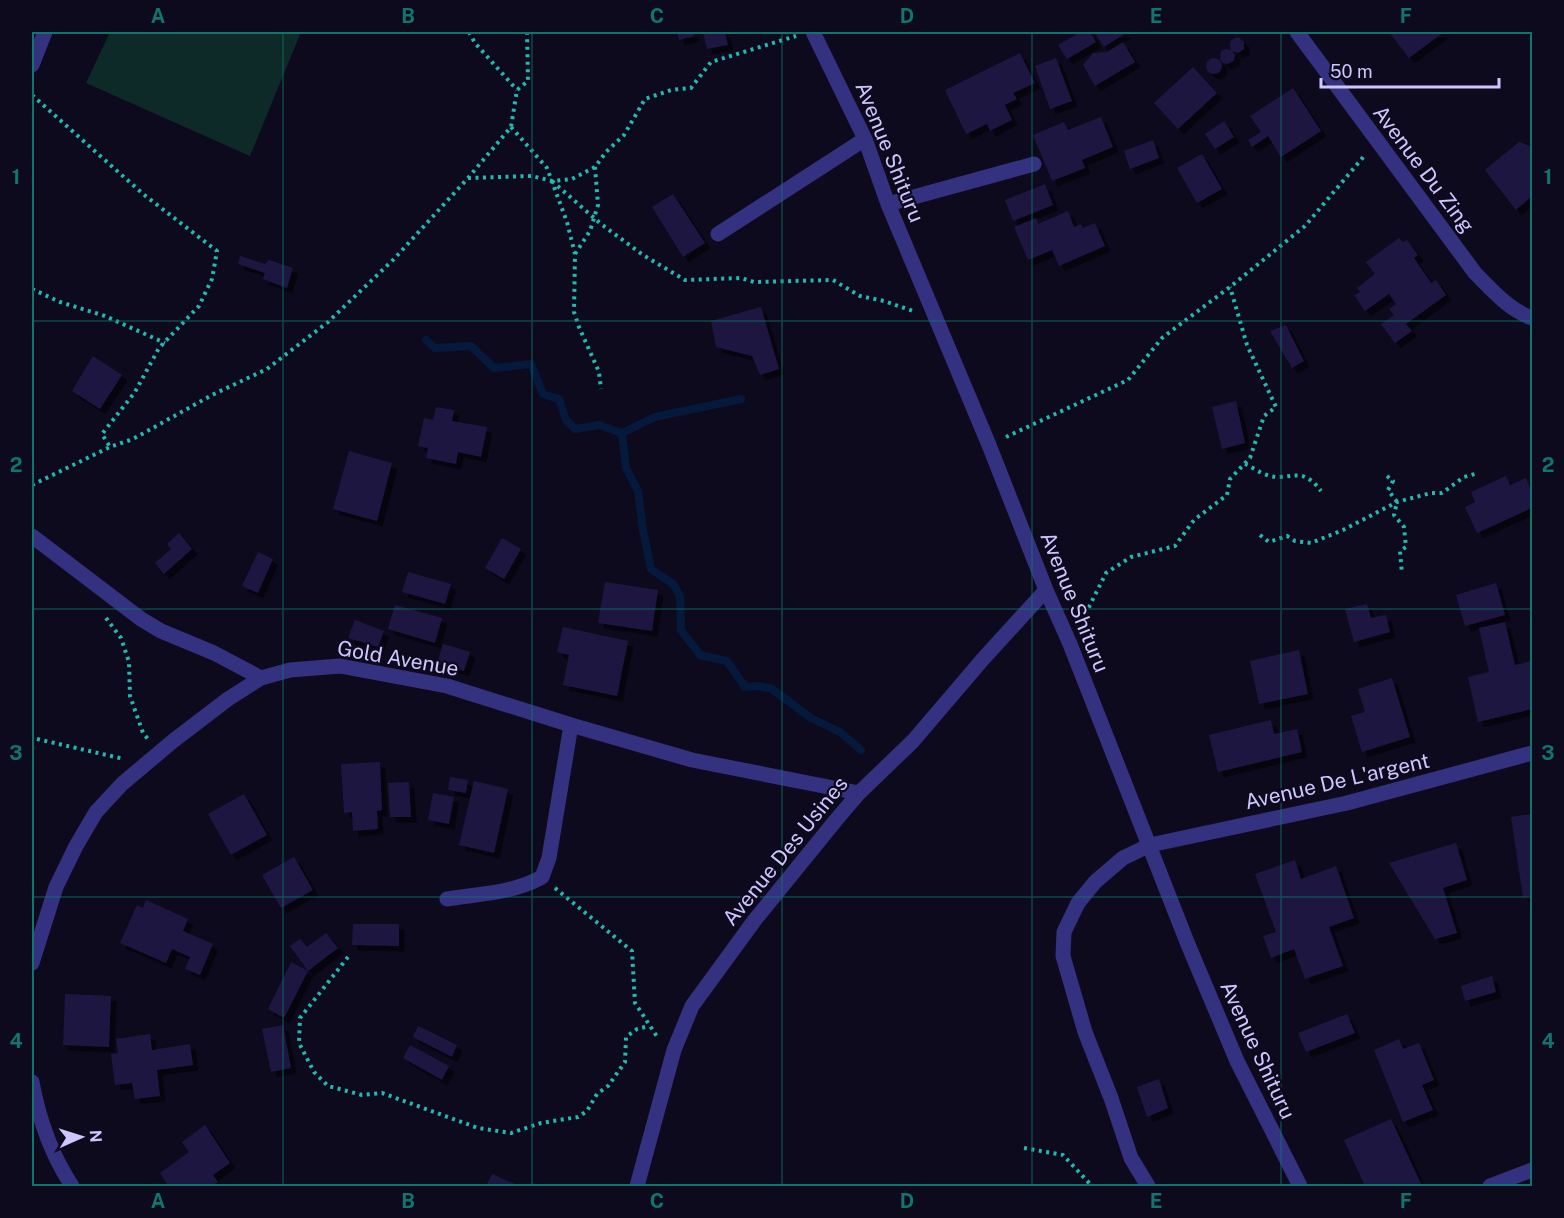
<svg xmlns="http://www.w3.org/2000/svg" width="1564" height="1218" font-family="'Public Sans',sans-serif">
<style>
.green{fill:#0d2928}
.lines{fill:none;stroke-linecap:round;stroke-linejoin:round}
.stream{stroke:#05193c;stroke-width:8}
.building{fill:#1e1541;filter:url(#shadow)}
.path{stroke:#23b8b0;stroke-width:4;stroke-dasharray:3 4.5;stroke-linecap:butt}
.minor{stroke:#353181;stroke-width:15}
.grid{fill:none;stroke:#0f766e;stroke-width:1.5;stroke-opacity:0.55}
.labels{text-anchor:middle;dominant-baseline:central;stroke-width:4.5;stroke-linejoin:round;paint-order:stroke}
.street-label{font-size:21px;fill:#cec7ff;stroke:#0e0a1e}
.neatline{fill:none;stroke:#0f766e;stroke-width:2}
.grid-label{font-size:20px;text-anchor:middle;font-weight:bold;fill:#0f766e}
</style>
<defs>
<filter id="shadow"><feDropShadow dx="5.5" dy="5.5" stdDeviation="0" flood-color="#0009"/></filter>
</defs>
<rect width="100%" height="100%" fill="#0e0a1e"/>
<path class="green" d="M 110,32 L 301,32 L 250,156 L 86,83 Z"/>
<g class="lines">
<path class="stream" d="M 426,340 L 435,348 L 471,346 L 494,368 L 531,364 L 543,394 L 559,399 L 566,420 L 575,429 L 599,425 L 622,433 L 626,468 L 638,491 L 643,530 L 651,569 L 673,584 L 680,596 L 681,630 L 700,655 L 727,661 L 745,687 L 758,686 L 772,689 L 811,718 L 840,732 L 861,750
M 622,433 L 655,417 L 741,399"/>
</g>
<path class="building" d="M 677,32 L 693,32 L 694,36 L 679,40 Z
M 703,32 L 725,32 L 728,45 L 707,49 Z
M 1081,32 L 1090,32 L 1096,42 L 1067,59 L 1058,45 Z
M 1094,32 L 1125,32 L 1126,33 L 1104,47 Z
M 1389,32 L 1444,32 L 1409,58 Z
M 1238,37 L 1244,42 L 1244,49 L 1238,53 L 1232,51 L 1235,55 L 1234,61 L 1227,64 L 1223,63 L 1220,59 L 1221,51 L 1226,49 L 1231,50 L 1230,45 L 1231,40 Z
M 1123,42 L 1135,62 L 1095,86 L 1083,65 L 1093,53 L 1107,52 Z
M 1020,53 L 1035,83 L 1013,93 L 1017,99 L 1005,105 L 1012,120 L 990,131 L 987,124 L 966,134 L 945,90 Z
M 1056,58 L 1072,101 L 1050,109 L 1035,66 Z
M1206 66a8 8 0 1 1 16 0a8 8 0 1 1-16 0Z
M 1193,67 L 1217,93 L 1178,129 L 1154,103 Z
M 1293,88 L 1321,131 L 1281,157 L 1268,136 L 1252,147 L 1248,140 L 1261,132 L 1250,116 Z
M 1101,117 L 1113,147 L 1082,160 L 1085,168 L 1052,181 L 1033,135 L 1064,122 L 1068,130 Z
M 1224,121 L 1234,137 L 1215,149 L 1205,134 Z
M 1153,140 L 1159,158 L 1130,169 L 1124,151 Z
M 1519,142 L 1530,146 L 1532,144 L 1532,196 L 1516,210 L 1485,170 Z
M 1202,154 L 1222,189 L 1197,203 L 1177,168 Z
M 1045,184 L 1053,205 L 1013,221 L 1005,200 Z
M 673,194 L 705,243 L 683,257 L 652,207 Z
M 1068,211 L 1074,227 L 1081,224 L 1083,228 L 1095,223 L 1105,246 L 1059,266 L 1052,250 L 1028,260 L 1014,227 L 1036,218 L 1038,224 Z
M 1399,238 L 1403,242 L 1407,240 L 1418,255 L 1414,258 L 1431,283 L 1436,280 L 1446,295 L 1406,324 L 1412,331 L 1395,343 L 1381,324 L 1394,315 L 1389,309 L 1396,304 L 1389,294 L 1365,311 L 1354,295 L 1360,292 L 1357,288 L 1375,274 L 1366,262 Z
M 240,256 L 265,264 L 269,260 L 293,268 L 287,288 L 263,279 L 265,273 L 238,264 Z
M 761,307 L 779,369 L 760,375 L 752,356 L 716,347 L 711,321 Z
M 1286,325 L 1304,361 L 1292,368 L 1270,331 Z
M 93,356 L 122,375 L 100,409 L 72,391 Z
M 1236,401 L 1245,443 L 1222,449 L 1212,407 Z
M 436,407 L 454,410 L 452,421 L 487,427 L 481,457 L 458,452 L 456,464 L 426,458 L 428,448 L 418,446 L 424,418 L 433,420 Z
M 349,451 L 392,463 L 377,521 L 333,509 Z
M 1506,476 L 1510,485 L 1526,478 L 1532,493 L 1532,508 L 1477,533 L 1465,507 L 1475,502 L 1471,492 Z
M 179,533 L 192,549 L 164,574 L 155,563 L 171,549 L 167,544 Z
M 502,538 L 521,549 L 504,579 L 485,568 Z
M 258,552 L 273,559 L 258,593 L 242,586 Z
M 408,572 L 451,584 L 445,604 L 402,592 Z
M 605,582 L 658,590 L 652,631 L 598,623 Z
M 1496,583 L 1505,615 L 1465,626 L 1456,595 Z
M 1367,604 L 1371,618 L 1386,615 L 1390,632 L 1354,642 L 1345,609 Z
M 395,605 L 442,618 L 435,643 L 388,629 Z
M 355,620 L 384,631 L 378,647 L 348,638 Z
M 1505,622 L 1515,665 L 1532,661 L 1532,709 L 1478,722 L 1468,677 L 1489,672 L 1479,628 Z
M 563,627 L 628,641 L 617,696 L 563,685 L 569,655 L 557,652 Z
M 443,644 L 470,652 L 464,671 L 437,663 Z
M 1299,650 L 1308,694 L 1259,704 L 1250,661 Z
M 1392,678 L 1410,737 L 1362,752 L 1351,716 L 1365,712 L 1358,689 Z
M 1271,720 L 1274,734 L 1297,729 L 1302,752 L 1218,772 L 1209,735 Z
M 380,762 L 382,810 L 377,811 L 378,829 L 353,831 L 352,812 L 344,813 L 341,764 Z
M 450,777 L 468,780 L 466,793 L 448,790 Z
M 474,781 L 508,789 L 494,853 L 459,845 Z
M 409,782 L 411,817 L 390,817 L 388,783 Z
M 433,793 L 454,797 L 449,824 L 428,820 Z
M 244,794 L 267,835 L 231,855 L 208,814 Z
M 1532,814 L 1532,896 L 1523,897 L 1511,817 Z
M 1456,843 L 1467,880 L 1443,888 L 1457,933 L 1435,939 L 1389,863 Z
M 294,857 L 313,890 L 281,908 L 262,875 Z
M 1295,860 L 1301,879 L 1336,866 L 1354,918 L 1329,927 L 1343,966 L 1305,979 L 1294,949 L 1271,958 L 1263,936 L 1276,932 L 1255,874 Z
M 146,900 L 188,919 L 183,931 L 213,944 L 200,975 L 185,969 L 190,957 L 172,949 L 166,963 L 120,943 L 137,905 L 143,908 Z
M 353,924 L 399,924 L 399,946 L 352,945 Z
M 326,933 L 338,948 L 308,971 L 290,946 L 300,939 L 307,947 Z
M 291,962 L 308,971 L 284,1018 L 268,1009 Z
M 1492,976 L 1496,992 L 1465,1001 L 1461,986 Z
M 65,994 L 111,996 L 109,1047 L 63,1045 Z
M 1347,1014 L 1355,1033 L 1306,1052 L 1298,1033 Z
M 283,1025 L 291,1068 L 271,1072 L 262,1029 Z
M 418,1026 L 457,1045 L 452,1057 L 413,1037 Z
M 150,1034 L 152,1050 L 190,1044 L 193,1065 L 157,1070 L 160,1096 L 135,1099 L 132,1083 L 115,1085 L 111,1054 L 118,1053 L 116,1039 Z
M 1399,1039 L 1403,1049 L 1419,1043 L 1434,1080 L 1422,1085 L 1433,1110 L 1403,1122 L 1374,1050 Z
M 410,1045 L 449,1066 L 442,1080 L 403,1058 Z
M 1159,1079 L 1168,1108 L 1147,1117 L 1137,1087 Z
M 1391,1119 L 1422,1186 L 1365,1186 L 1344,1140 Z
M 205,1125 L 230,1163 L 213,1175 L 218,1182 L 212,1186 L 164,1186 L 167,1184 L 160,1173 L 189,1152 L 182,1142 Z
M 492,1174 L 519,1186 L 486,1186 Z"/>
<g class="lines">
<path class="path" d="M 469,32 L 475,43 L 517,90
M 32,95 L 143,194 L 217,251 L 212,279 L 199,306 L 159,348 L 135,392 L 102,434 L 110,447
M 511,127 L 547,168 L 567,222 L 575,254 L 574,312 L 579,327 L 599,372 L 601,389
M 468,178 L 532,176 L 552,181 L 572,179 L 595,167 L 606,152 L 624,135 L 645,99 L 671,90 L 691,88 L 711,62 L 796,36
M 552,181 L 601,224 L 643,255 L 685,280 L 741,278 L 754,282 L 833,280 L 860,296 L 884,301 L 913,311
M 575,254 L 590,231 L 598,205 L 595,167
M 32,289 L 60,302 L 105,316 L 165,343
M 1006,437 L 1128,380 L 1162,338 L 1230,287 L 1305,226 L 1365,155
M 1245,464 C 1252,467 1260,473 1267,475 C 1289,483 1300,463 1321,491
M 1387,476 L 1393,481 L 1388,490 L 1397,502 L 1394,515 L 1404,527 L 1406,547 L 1400,551 L 1402,574
M 32,485 L 110,447 L 133,439 L 212,395 L 267,369 L 328,322 L 394,259 L 468,178 L 511,127 L 517,90 L 528,81 L 527,32
M 1260,535 L 1269,542 L 1287,536 L 1295,541 L 1311,543 L 1343,530 L 1397,502 L 1431,493 L 1442,493 L 1464,477 L 1475,474
M 106,618 L 121,638 L 129,662 L 130,696 L 143,733 L 148,739
M 1082,621 L 1106,573 L 1131,557 L 1175,546 L 1194,520 L 1227,495 L 1230,479 L 1250,458 L 1264,416 L 1276,407 L 1247,345 L 1230,287
M 37,739 L 124,759
M 555,888 L 632,951 L 635,1003 L 658,1038
M 348,957 L 300,1018 L 299,1043 L 314,1072 L 328,1086 L 362,1095 L 382,1093 L 478,1128 L 511,1133 L 541,1123 L 578,1117 L 587,1111 L 597,1094 L 608,1086 L 625,1062 L 626,1037 L 637,1029 L 649,1026
M 1024,1148 L 1063,1155 L 1092,1186"/>
<path class="minor" d="M 813,32 L 865,139 L 888,204 L 989,445 L 1046,590 L 1070,644 L 1187,942 L 1237,1061 L 1300,1186
M 1297,32 L 1475,273 C 1492,290 1509,310 1532,318
M 32,65 L 45,32
M 888,204 L 1034,164
M 718,234 L 865,139
M 32,536 L 141,619 L 161,631 L 214,653 L 261,678
M 447,899 C 478,894 514,893 542,877 L 549,858 L 571,725
M 32,963 L 56,887 L 76,846 L 96,812 L 122,784 L 173,741 L 228,699 L 261,678 L 290,670 L 340,666 L 447,686 L 571,725 L 692,760 L 859,793
M 32,1082 C 39,1120 51,1154 72,1186
M 637,1186 L 674,1050 L 692,1006 L 754,921 L 836,820 L 859,793 L 913,741 L 983,659 L 1046,590
M 1148,1186 L 1131,1158 L 1111,1098 L 1085,1032 L 1063,956 L 1064,932 L 1078,903 L 1095,882 L 1123,858 L 1150,845 L 1347,803 L 1532,753
M 1490,1186 L 1532,1170"/>
</g>
<path class="grid" d="M 283,32 L 283,1186M 532,32 L 532,1186M 782,32 L 782,1186M 1032,32 L 1032,1186M 1281,32 L 1281,1186M 32,321 L 1532,321M 32,609 L 1532,609M 32,897 L 1532,897"/>
<g class="labels">
<g class="street-label">
<text transform="translate(890 152) rotate(68)">Avenue Shituru</text>
<text transform="translate(1424 169) rotate(53)">Avenue Du Zing</text>
<text transform="translate(1075 602) rotate(68)">Avenue Shituru</text>
<text transform="translate(398 658) rotate(10)">Gold Avenue</text>
<text transform="translate(1337 781) rotate(-13)">Avenue De L'argent</text>
<text transform="translate(785 851) rotate(-51)">Avenue Des Usines</text>
<text transform="translate(1258 1050) rotate(65)">Avenue Shituru</text>
</g>
</g>
<rect width="1564" height="1218" fill="none" stroke="#0e0a1e" stroke-width="66"/>
<g transform="translate(81 1137) rotate(87)" stroke="#0e0a1e" stroke-width="4.5" paint-order="stroke">
<path d="M0-4.5L10 22L0 15L-10 22Z" fill="#cec7ff"/>
<text y="-9" font-size="16" font-weight="bold" text-anchor="middle" fill="#cec7ff">N</text>
</g>
<path d="M1321 78v9h178v-9" fill="none" stroke="#cec7ff" stroke-width="3"/>
<text x="1330" y="78" font-size="18" fill="#cec7ff" stroke="#0e0a1e" stroke-width="4.5" paint-order="stroke">50 m</text>
<rect x="33" y="33" width="1498" height="1152" class="neatline"/>
<g class="grid-label">
<text x="158" y="23">A</text>
<text x="408" y="23">B</text>
<text x="657" y="23">C</text>
<text x="907" y="23">D</text>
<text x="1156" y="23">E</text>
<text x="1406" y="23">F</text>
<text x="16" y="184">1</text>
<text x="1548" y="184">1</text>
<text x="16" y="472">2</text>
<text x="1548" y="472">2</text>
<text x="16" y="760">3</text>
<text x="1548" y="760">3</text>
<text x="16" y="1048">4</text>
<text x="1548" y="1048">4</text>
<text x="158" y="1208">A</text>
<text x="408" y="1208">B</text>
<text x="657" y="1208">C</text>
<text x="907" y="1208">D</text>
<text x="1156" y="1208">E</text>
<text x="1406" y="1208">F</text>
</g>
</svg>
